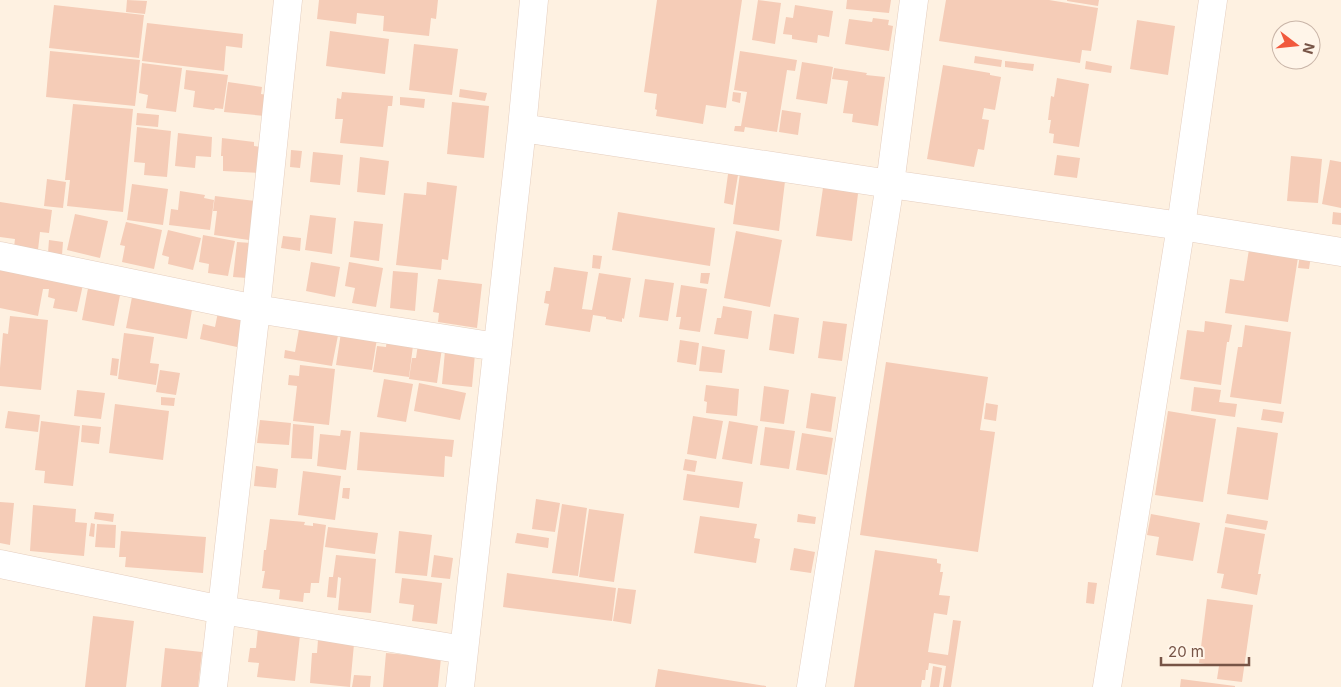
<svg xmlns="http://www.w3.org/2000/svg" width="1341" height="687" font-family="Inter,sans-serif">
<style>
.building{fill:#f5ccb7}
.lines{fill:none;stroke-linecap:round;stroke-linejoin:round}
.minor-casing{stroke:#e5cebf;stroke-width:29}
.minor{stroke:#fff;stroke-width:28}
</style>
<rect width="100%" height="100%" fill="#fef1e1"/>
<path class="building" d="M 127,0 L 147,1 L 145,14 L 126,12 Z
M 319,0 L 438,0 L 436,19 L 431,18 L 429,36 L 383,31 L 384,16 L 357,13 L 356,24 L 317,19 Z
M 657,0 L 742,0 L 726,108 L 706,105 L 703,124 L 656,116 L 657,110 L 655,109 L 657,94 L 644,92 Z
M 758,0 L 781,3 L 775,44 L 752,40 Z
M 847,0 L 891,0 L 889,13 L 846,9 Z
M 946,0 L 1049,0 L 1098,8 L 1091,51 L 1082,50 L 1080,63 L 939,41 Z
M 1067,0 L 1099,0 L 1098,6 L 1067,1 Z
M 54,5 L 144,15 L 139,58 L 49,48 Z
M 795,5 L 833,11 L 829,37 L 818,35 L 817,43 L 792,39 L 792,35 L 783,34 L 786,17 L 793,18 Z
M 873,18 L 889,20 L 888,25 L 893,26 L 889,51 L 845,44 L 849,19 L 872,22 Z
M 1137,20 L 1175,26 L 1168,75 L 1130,69 Z
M 147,23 L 243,34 L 242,48 L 226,46 L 224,71 L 142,61 Z
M 330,31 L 389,39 L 385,74 L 326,66 Z
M 414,44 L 458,49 L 452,95 L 409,90 Z
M 50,51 L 140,60 L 135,106 L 46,97 Z
M 740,51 L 797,60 L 795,71 L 787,70 L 777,132 L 745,127 L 744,132 L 734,131 L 735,126 L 741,126 L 747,92 L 734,90 Z
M 975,56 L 1002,60 L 1001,67 L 974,63 Z
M 1005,61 L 1034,64 L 1033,71 L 1005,67 Z
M 1086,61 L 1112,66 L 1111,73 L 1085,69 Z
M 802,62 L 833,67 L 827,104 L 796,99 Z
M 142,63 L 182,68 L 176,112 L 146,108 L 148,95 L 139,93 Z
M 943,65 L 990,73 L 990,75 L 1001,77 L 995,110 L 984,108 L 982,119 L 989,120 L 984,150 L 978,149 L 974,167 L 927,159 Z
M 834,68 L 867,73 L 866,75 L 885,77 L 878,126 L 852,122 L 853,114 L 843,113 L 848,81 L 832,79 Z
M 186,70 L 228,75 L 223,109 L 215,108 L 214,110 L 193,107 L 195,91 L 184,89 Z
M 1057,78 L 1089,84 L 1079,147 L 1053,143 L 1054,134 L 1049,133 L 1051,120 L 1048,120 L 1051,96 L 1054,97 Z
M 228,82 L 262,87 L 261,94 L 267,95 L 265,116 L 224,112 Z
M 460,89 L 487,93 L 485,101 L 459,97 Z
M 342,92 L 393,96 L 392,106 L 388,106 L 383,147 L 340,143 L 343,119 L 335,119 L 337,98 L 341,99 Z
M 733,92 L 741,93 L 740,103 L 732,101 Z
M 400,97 L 425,99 L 424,108 L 400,105 Z
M 452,102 L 489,106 L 484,158 L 447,154 Z
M 73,104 L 133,109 L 123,212 L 67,206 L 70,180 L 65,180 Z
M 782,110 L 801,113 L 798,135 L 779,132 Z
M 137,113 L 159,115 L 158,127 L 136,125 Z
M 137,127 L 171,131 L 167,177 L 144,175 L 145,163 L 134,162 Z
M 178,133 L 212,137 L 211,157 L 196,156 L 195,168 L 175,166 Z
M 222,138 L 254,142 L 254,146 L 261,147 L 259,173 L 223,171 L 223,156 L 221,156 Z
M 291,150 L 302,151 L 300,168 L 290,167 Z
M 313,152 L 343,155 L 340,185 L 310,182 Z
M 1057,155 L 1080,158 L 1077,178 L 1054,175 Z
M 1291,156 L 1322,159 L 1318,203 L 1287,201 Z
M 360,157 L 389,161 L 385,195 L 357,192 Z
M 1330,160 L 1341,162 L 1341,208 L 1322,204 Z
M 741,166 L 786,173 L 779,231 L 733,224 Z
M 729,167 L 739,169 L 733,205 L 724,203 Z
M 47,179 L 66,182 L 63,208 L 44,206 Z
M 824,181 L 859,186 L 852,241 L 816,236 Z
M 427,182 L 457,186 L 448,260 L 442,259 L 441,270 L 396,265 L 404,193 L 426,195 Z
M 132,184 L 168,189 L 163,225 L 127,220 Z
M 180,191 L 205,195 L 204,198 L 214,200 L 210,230 L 169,225 L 171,209 L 178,210 Z
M 215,196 L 255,201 L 249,240 L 214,235 L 217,211 L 213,211 Z
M 0,202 L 52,210 L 49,233 L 40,232 L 38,250 L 14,247 L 15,239 L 0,237 Z
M 618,212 L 715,228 L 710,266 L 612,250 Z
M 1333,212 L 1341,213 L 1341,225 L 1332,224 Z
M 75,214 L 108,221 L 100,258 L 67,250 Z
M 310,215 L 336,218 L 332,254 L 305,250 Z
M 354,221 L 383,224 L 379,261 L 350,257 Z
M 126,222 L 162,230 L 154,269 L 122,262 L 125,246 L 120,245 Z
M 168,230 L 201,238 L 193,270 L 168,264 L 169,257 L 162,255 Z
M 736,231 L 782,240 L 770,307 L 724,298 Z
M 203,235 L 235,241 L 228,276 L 208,273 L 209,264 L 199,262 Z
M 283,236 L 301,238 L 300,251 L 281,248 Z
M 49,240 L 63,242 L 62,255 L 48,253 Z
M 237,242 L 251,243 L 247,278 L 233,277 Z
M 1250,243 L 1299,251 L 1288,322 L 1225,313 L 1230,279 L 1244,281 Z
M 1301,247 L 1312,249 L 1309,269 L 1298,268 Z
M 593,255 L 602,256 L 600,269 L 592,268 Z
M 311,262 L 340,267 L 335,297 L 306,291 Z
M 349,262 L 383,268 L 376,307 L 352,303 L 355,288 L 345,286 Z
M 0,265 L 84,280 L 77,312 L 53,308 L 55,299 L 48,297 L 49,289 L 43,289 L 38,316 L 0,308 Z
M 554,267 L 588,272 L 582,309 L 592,310 L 599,273 L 631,278 L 624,319 L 622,318 L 622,322 L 606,319 L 606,317 L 593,315 L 590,332 L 545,325 L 549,304 L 544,303 L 546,291 L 550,291 Z
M 393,271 L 418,273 L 415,311 L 390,308 Z
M 701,273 L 710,273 L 708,284 L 700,283 Z
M 438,279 L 482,284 L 477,328 L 438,322 L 439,313 L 433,312 Z
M 645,279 L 674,283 L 668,321 L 639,317 Z
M 89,283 L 121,290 L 114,326 L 82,320 Z
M 681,285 L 707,289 L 700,332 L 679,329 L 681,317 L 676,317 Z
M 132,297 L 193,304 L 187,339 L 126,328 Z
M 723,306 L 752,311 L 748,339 L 714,334 L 717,318 L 721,318 Z
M 219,307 L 243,320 L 237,347 L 200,339 L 203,324 L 215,327 Z
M 774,314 L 799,318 L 794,354 L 769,350 Z
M 10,316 L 48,320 L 41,390 L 0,386 L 0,368 L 3,333 L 8,334 Z
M 301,318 L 340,325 L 332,366 L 284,358 L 285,350 L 295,352 Z
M 823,321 L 847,324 L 842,361 L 818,358 Z
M 1205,321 L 1232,325 L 1229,342 L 1227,342 L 1221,385 L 1180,379 L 1187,330 L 1204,332 Z
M 1245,325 L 1291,332 L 1281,404 L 1230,397 L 1238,347 L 1242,347 Z
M 342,326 L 378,332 L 372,370 L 336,365 Z
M 124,333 L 154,337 L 150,363 L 159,364 L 156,385 L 118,379 Z
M 387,337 L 414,338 L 409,377 L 373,372 L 377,346 L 386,347 Z
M 680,340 L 699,343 L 696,365 L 677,362 Z
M 418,344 L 442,348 L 437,383 L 409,379 L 412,358 L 416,358 Z
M 702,346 L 725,350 L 722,373 L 699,371 Z
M 445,351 L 475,354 L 472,387 L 442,384 Z
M 112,358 L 119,359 L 117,376 L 110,375 Z
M 886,362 L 988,377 L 980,430 L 995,432 L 978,552 L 860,535 Z
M 300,365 L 335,369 L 329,425 L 293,421 L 297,386 L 288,385 L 289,375 L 299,376 Z
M 160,370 L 180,373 L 176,395 L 156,392 Z
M 384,379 L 413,384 L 406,422 L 377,417 Z
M 419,383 L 466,393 L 460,420 L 414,411 Z
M 706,385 L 739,389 L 737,416 L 706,413 L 707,402 L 704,401 Z
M 764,386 L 789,390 L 784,424 L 760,421 Z
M 1194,387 L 1221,390 L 1219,402 L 1237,404 L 1235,417 L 1191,411 Z
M 77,390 L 105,393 L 101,419 L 74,416 Z
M 811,393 L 836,397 L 831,432 L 806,428 Z
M 161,397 L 175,398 L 174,406 L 161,405 Z
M 986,403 L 998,405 L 996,421 L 984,419 Z
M 115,404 L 169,411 L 163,460 L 109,453 Z
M 1263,409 L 1284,412 L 1282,423 L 1261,420 Z
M 8,411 L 40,415 L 38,432 L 5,428 Z
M 1168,411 L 1216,419 L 1203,502 L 1155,495 Z
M 693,416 L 723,421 L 716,459 L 687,454 Z
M 260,420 L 291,423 L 289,445 L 257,443 Z
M 41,421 L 80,426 L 73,486 L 44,483 L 45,471 L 35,470 Z
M 729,421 L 758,426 L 752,464 L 722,459 Z
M 293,424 L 314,426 L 312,459 L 291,458 Z
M 82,425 L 101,427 L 99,444 L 81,442 Z
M 765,427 L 795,431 L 789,469 L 760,465 Z
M 1237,427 L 1278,433 L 1268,500 L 1227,494 Z
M 341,430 L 351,431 L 346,470 L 317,466 L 320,434 L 340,436 Z
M 360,432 L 454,440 L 452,457 L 445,456 L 444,477 L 357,470 Z
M 802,433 L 833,438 L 827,475 L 796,470 Z
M 685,459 L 697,461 L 695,472 L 683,470 Z
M 256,466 L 278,469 L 276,488 L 254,486 Z
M 303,471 L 341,476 L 335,520 L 298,515 Z
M 687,474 L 743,482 L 739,508 L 683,500 Z
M 343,488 L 350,488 L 349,499 L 342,498 Z
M 536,499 L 560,503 L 555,532 L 532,529 Z
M 0,502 L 14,503 L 10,545 L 0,543 Z
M 562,504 L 587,508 L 578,576 L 552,573 Z
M 33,505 L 76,509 L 75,522 L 87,523 L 84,556 L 30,551 Z
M 589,509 L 624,514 L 614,582 L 579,577 Z
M 95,512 L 114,514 L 113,522 L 94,519 Z
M 798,514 L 816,517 L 815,524 L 797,522 Z
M 1151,514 L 1200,523 L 1193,561 L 1156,555 L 1159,537 L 1147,535 Z
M 1227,514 L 1268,521 L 1266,530 L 1225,523 Z
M 700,516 L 757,524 L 754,538 L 760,539 L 756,563 L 694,553 Z
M 270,519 L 305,522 L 304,525 L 313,526 L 313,523 L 326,525 L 319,583 L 311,583 L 310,593 L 304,593 L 303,602 L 279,599 L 280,590 L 262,588 L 265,571 L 262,571 L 264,550 L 266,550 Z
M 91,523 L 95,524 L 94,537 L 89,536 Z
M 97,524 L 116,525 L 115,548 L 95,547 Z
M 328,527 L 378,533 L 375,554 L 325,547 Z
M 1225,527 L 1265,534 L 1258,574 L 1261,574 L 1257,595 L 1221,588 L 1224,574 L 1217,573 Z
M 121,531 L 206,537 L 203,573 L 125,567 L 126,557 L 119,557 Z
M 399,531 L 432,535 L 427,576 L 395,573 Z
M 517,533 L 549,538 L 548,548 L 515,543 Z
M 794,548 L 815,552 L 811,573 L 790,570 Z
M 875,550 L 937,559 L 937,563 L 941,564 L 940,572 L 943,572 L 939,595 L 950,596 L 947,615 L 934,613 L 928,652 L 948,655 L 953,620 L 961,621 L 951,687 L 943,687 L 946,666 L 929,663 L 928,670 L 926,670 L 925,680 L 922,680 L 921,687 L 854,687 Z
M 336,555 L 376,559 L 371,613 L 338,610 L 341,578 L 338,577 L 336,598 L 327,597 L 329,577 L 333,577 Z
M 434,555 L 453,558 L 450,579 L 431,577 Z
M 507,573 L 616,588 L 612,621 L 503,607 Z
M 402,578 L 442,583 L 437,624 L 412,621 L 414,605 L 399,603 Z
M 1088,582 L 1097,583 L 1094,604 L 1086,603 Z
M 618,588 L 636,590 L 631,624 L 613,621 Z
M 1207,599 L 1253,605 L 1242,682 L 1217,679 L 1219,666 L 1199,663 Z
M 93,616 L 134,621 L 126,687 L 85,687 Z
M 258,628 L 300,635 L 295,681 L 257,677 L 259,663 L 248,662 L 250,648 L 256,648 Z
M 318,640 L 354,644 L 350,687 L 310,683 L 312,653 L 317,653 Z
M 165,648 L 202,652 L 198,687 L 161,687 Z
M 386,653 L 441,658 L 438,687 L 383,687 Z
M 933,666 L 942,668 L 939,687 L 930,687 Z
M 658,669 L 766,686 L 766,687 L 655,687 Z
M 354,675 L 371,676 L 370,687 L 352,687 Z
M 1181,679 L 1235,686 L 1235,687 L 1180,687 Z"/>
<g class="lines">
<defs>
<path id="minor" d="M 522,128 L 890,184 L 1181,226 L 1341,252
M 0,256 L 256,309 L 497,347
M 0,564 L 222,610 L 464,650
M 213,687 L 256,309 L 288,0
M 460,687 L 522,128 L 534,0
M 811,687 L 890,184 L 914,0
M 1107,687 L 1181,226 L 1213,0"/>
</defs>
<use href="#minor" class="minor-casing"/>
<use href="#minor" class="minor"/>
</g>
<g transform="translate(1296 45) rotate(106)"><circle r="24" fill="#fff5e9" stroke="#c9b5a8"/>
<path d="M0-4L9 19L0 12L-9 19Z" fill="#f1593d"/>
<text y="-8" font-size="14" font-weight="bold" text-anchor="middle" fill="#775446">N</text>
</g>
<path d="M1161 657v8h88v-8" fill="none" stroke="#775446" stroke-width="2.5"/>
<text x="1168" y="657" font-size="15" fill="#775446" stroke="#fff5e9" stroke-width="4" paint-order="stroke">20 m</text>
</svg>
